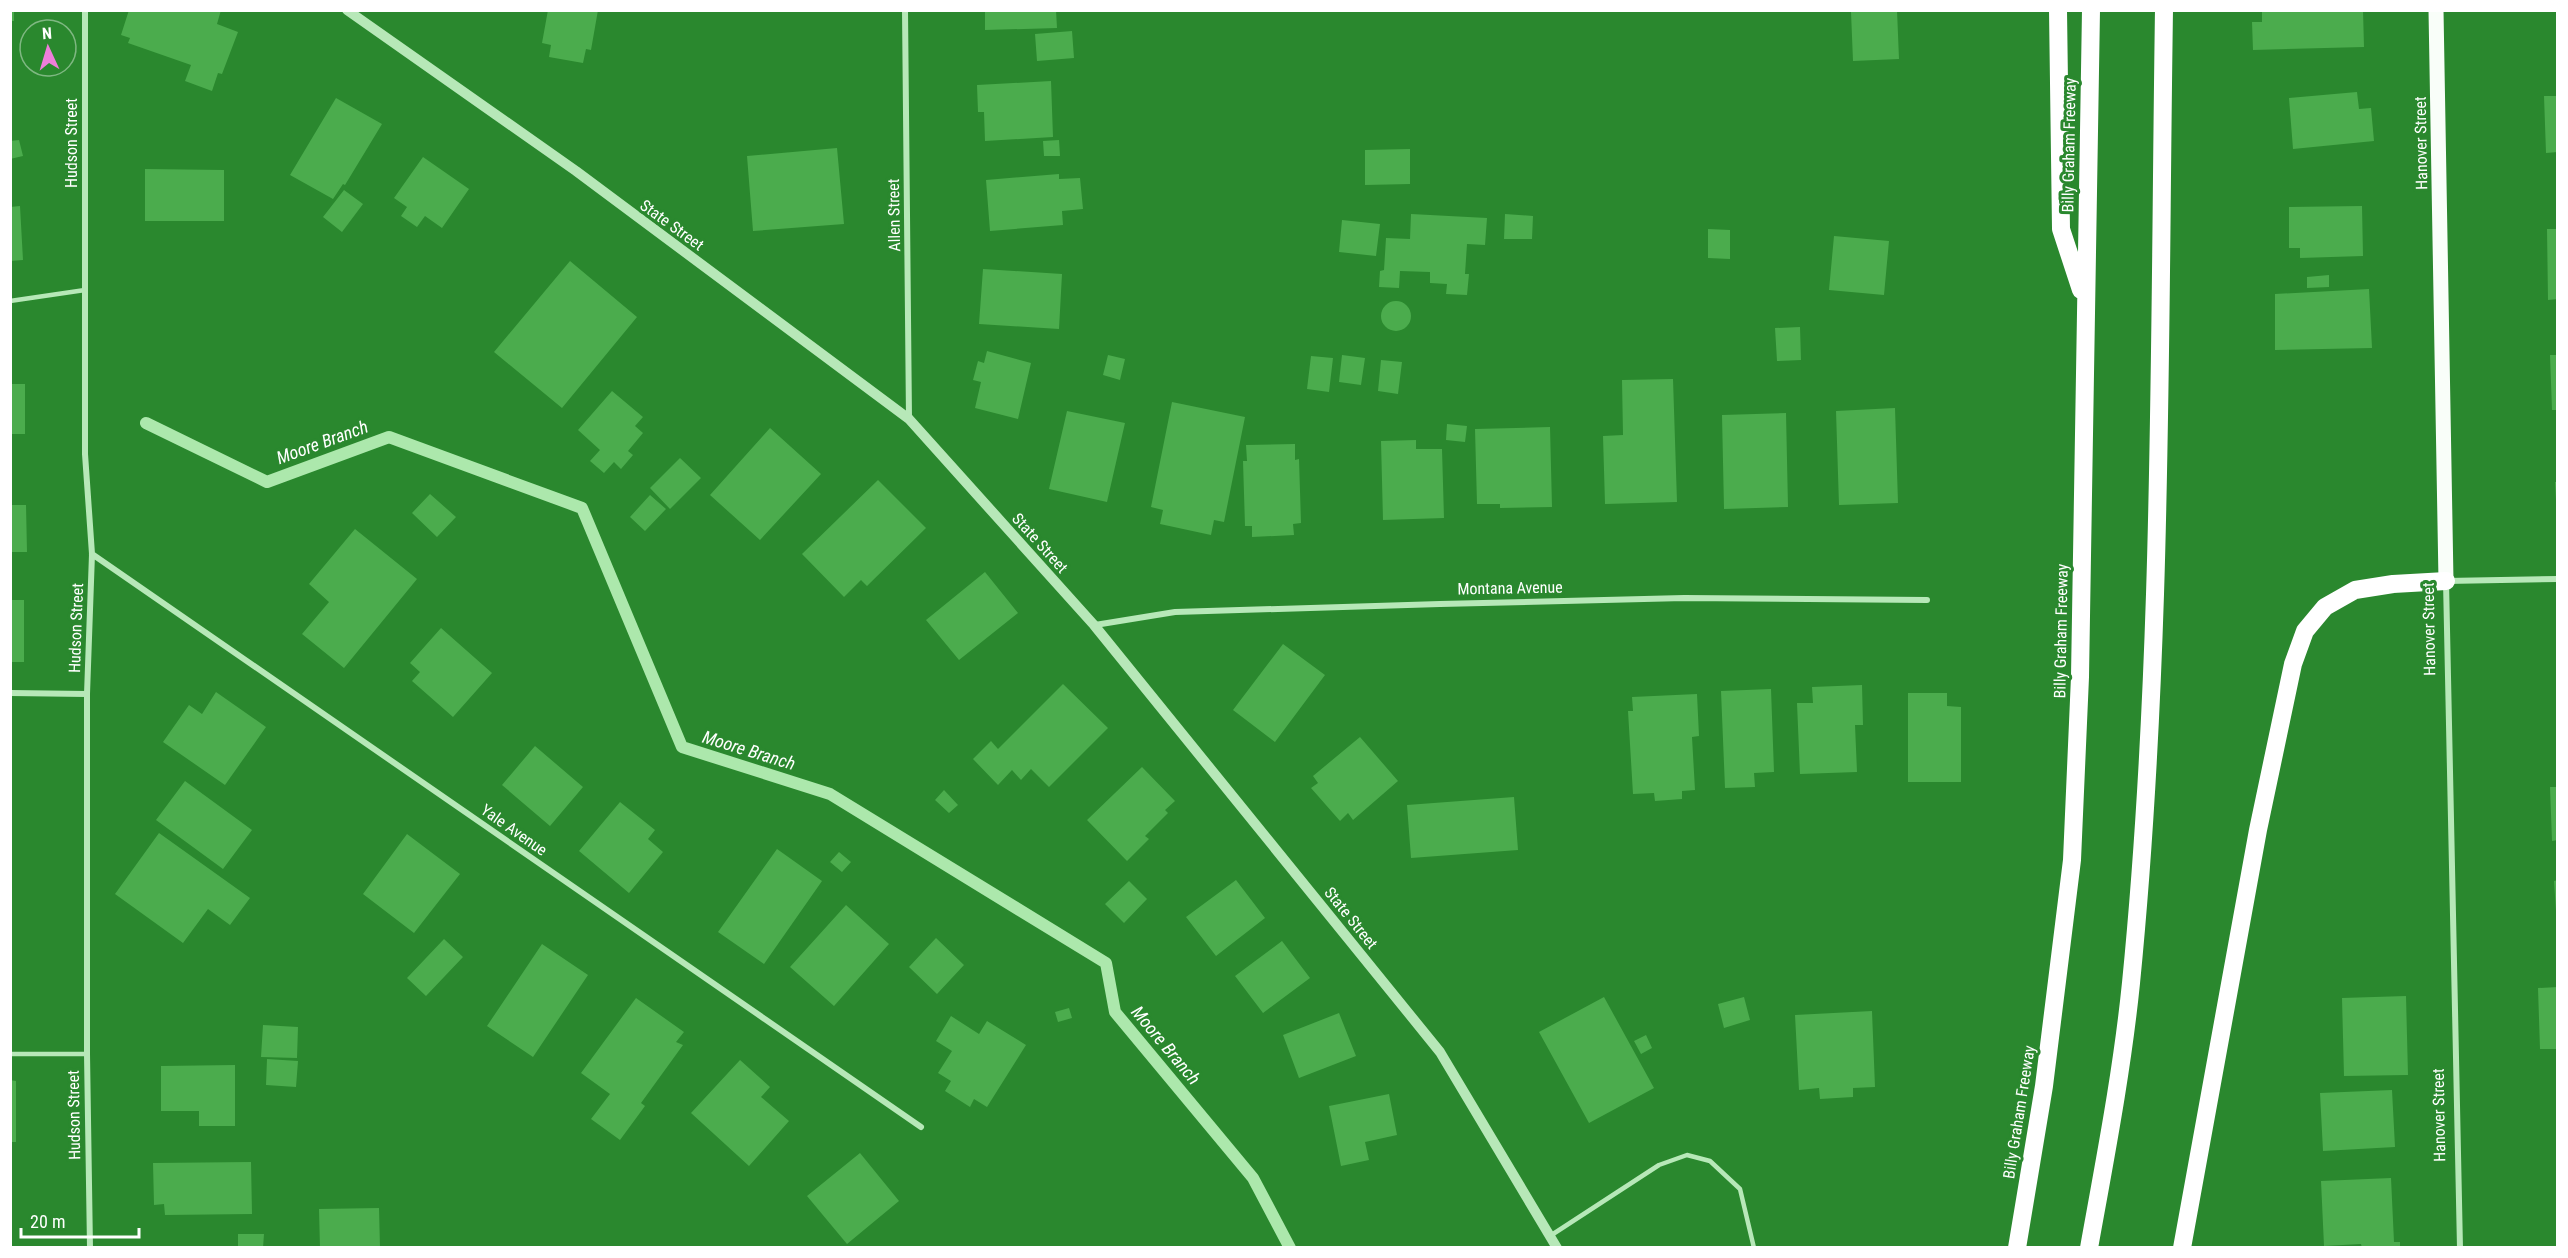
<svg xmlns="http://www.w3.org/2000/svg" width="2568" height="1258" font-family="'Roboto Condensed',sans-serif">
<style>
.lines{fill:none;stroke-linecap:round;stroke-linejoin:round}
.stream{stroke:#ace8ac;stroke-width:12}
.building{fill:#4bac4d}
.service{stroke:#b7e8b8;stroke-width:4.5}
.minor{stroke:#b7e8b8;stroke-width:6}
.tertiary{stroke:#b7e8b8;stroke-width:10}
.primary{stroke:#f9fef9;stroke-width:15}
.motorway{stroke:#fff;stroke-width:18}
.labels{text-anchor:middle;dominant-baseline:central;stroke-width:6;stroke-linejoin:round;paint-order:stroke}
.street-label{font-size:16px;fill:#fff;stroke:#2a882e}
.water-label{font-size:18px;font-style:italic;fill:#fff;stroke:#2a882e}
</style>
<rect width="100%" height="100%" fill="#2a882e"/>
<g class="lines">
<path class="stream" d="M 146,423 L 267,482 L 389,437 L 582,508 L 682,747 L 830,794 L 1106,963 L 1115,1012 L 1253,1178 L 1290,1248"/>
</g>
<path class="building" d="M 10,10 L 14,10 L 14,21 L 10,21 Z
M 129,10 L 221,10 L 217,24 L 238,32 L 222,74 L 218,73 L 212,91 L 185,81 L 191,65 L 128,43 L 130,38 L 121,35 Z
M 548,10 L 598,10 L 591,50 L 586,49 L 583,63 L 549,57 L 551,45 L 542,43 Z
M 985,10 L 1056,10 L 1057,28 L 985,30 Z
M 1897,10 L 1899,59 L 1853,61 L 1851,12 Z
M 2262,10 L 2363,10 L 2364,47 L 2253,50 L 2252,22 L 2262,22 Z
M 1072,31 L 1074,58 L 1037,61 L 1035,34 Z
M 1051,81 L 1053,137 L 985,141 L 984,112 L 978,112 L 977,85 Z
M 2357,92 L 2359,109 L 2371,108 L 2374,141 L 2293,149 L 2289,98 Z
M 2544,96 L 2558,96 L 2558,152 L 2546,153 Z
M 336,98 L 382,124 L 345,185 L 343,184 L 333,199 L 290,175 Z
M 19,140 L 23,156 L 10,159 L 10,141 Z
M 1059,140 L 1060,156 L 1044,156 L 1043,141 Z
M 837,148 L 844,224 L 753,231 L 747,156 Z
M 1410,149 L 1410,184 L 1365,185 L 1365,150 Z
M 423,157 L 469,189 L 442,228 L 425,216 L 417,227 L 401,216 L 407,207 L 394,198 Z
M 145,169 L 224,170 L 224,221 L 145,221 Z
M 1059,174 L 1059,179 L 1080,178 L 1083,209 L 1062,211 L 1063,225 L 990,231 L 986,180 Z
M 344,190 L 363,204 L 342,232 L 323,217 Z
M 20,206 L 23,260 L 10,261 L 10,207 Z
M 2362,206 L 2363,256 L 2300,258 L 2300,248 L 2289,248 L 2289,207 Z
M 1411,214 L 1487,218 L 1485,245 L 1467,244 L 1465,274 L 1469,274 L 1467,295 L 1446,294 L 1447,284 L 1430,283 L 1430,272 L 1400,271 L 1399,288 L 1379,287 L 1380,271 L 1384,270 L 1386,238 L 1410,239 Z
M 1505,214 L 1533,216 L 1532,239 L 1504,239 Z
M 1342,220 L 1380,224 L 1376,256 L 1339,252 Z
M 1708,229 L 1730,230 L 1730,259 L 1708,258 Z
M 2547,229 L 2558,229 L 2558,299 L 2548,300 Z
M 1834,236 L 1889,241 L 1884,295 L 1829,290 Z
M 570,261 L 637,317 L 562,408 L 494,352 Z
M 983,269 L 1062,274 L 1059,329 L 979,324 Z
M 2329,275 L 2329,287 L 2307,288 L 2307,277 Z
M 2369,289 L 2372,348 L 2275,350 L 2275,294 Z
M1381 316a15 15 0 1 1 30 0a15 15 0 1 1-30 0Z
M 1800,327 L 1801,360 L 1777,361 L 1775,328 Z
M 987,351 L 1031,363 L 1018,419 L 975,408 L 981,382 L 973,380 L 978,361 L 984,363 Z
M 1108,355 L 1125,359 L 1120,380 L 1103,375 Z
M 1342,355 L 1365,358 L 1361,385 L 1339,382 Z
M 2550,355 L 2558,355 L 2558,410 L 2552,410 Z
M 1311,356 L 1333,358 L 1329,392 L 1307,389 Z
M 1381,360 L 1402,362 L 1398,394 L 1378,391 Z
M 1673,379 L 1677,502 L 1605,504 L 1603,436 L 1623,435 L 1622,380 Z
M 10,384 L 25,384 L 25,434 L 10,434 Z
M 612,391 L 643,417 L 635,426 L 643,433 L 628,451 L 633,455 L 621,469 L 614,462 L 604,473 L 590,461 L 600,450 L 578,430 Z
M 1172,402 L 1245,417 L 1224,522 L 1214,520 L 1211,535 L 1160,524 L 1163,510 L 1151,507 Z
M 1895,408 L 1898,503 L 1839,505 L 1836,411 Z
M 1067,411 L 1125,423 L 1107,502 L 1049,489 Z
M 1786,413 L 1788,507 L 1724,509 L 1722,415 Z
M 1447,424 L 1467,426 L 1465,442 L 1446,440 Z
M 1550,427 L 1552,507 L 1500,508 L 1500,504 L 1477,504 L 1475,429 Z
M 770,428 L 821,474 L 760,540 L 710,495 Z
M 1416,440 L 1416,449 L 1442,449 L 1444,518 L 1383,520 L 1381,441 Z
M 1295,444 L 1295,460 L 1299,459 L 1301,523 L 1293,524 L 1294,535 L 1252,537 L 1252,526 L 1245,526 L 1243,461 L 1247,461 L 1246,445 Z
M 680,458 L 701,478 L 670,509 L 650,488 Z
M 878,480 L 926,528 L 867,586 L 861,580 L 844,597 L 802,554 Z
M 2555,482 L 2558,482 L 2558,500 L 2556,500 Z
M 430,494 L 456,517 L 437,537 L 412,513 Z
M 650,495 L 666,509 L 645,531 L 630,517 Z
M 10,505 L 26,505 L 27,552 L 10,552 Z
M 355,529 L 417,579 L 344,668 L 302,634 L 329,602 L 309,584 Z
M 985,572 L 1018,613 L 959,660 L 926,620 Z
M 10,600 L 24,600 L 24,662 L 10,662 Z
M 441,628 L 492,673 L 453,717 L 412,681 L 420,672 L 410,663 Z
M 1283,644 L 1325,675 L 1275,742 L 1233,710 Z
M 1063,684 L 1108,728 L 1049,787 L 1031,769 L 1021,780 L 1012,770 L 998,785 L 973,759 L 991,741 L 998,749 Z
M 1862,685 L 1863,725 L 1855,725 L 1857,772 L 1800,774 L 1797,703 L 1813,703 L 1812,687 Z
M 1771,689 L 1774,772 L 1754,773 L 1755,787 L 1725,788 L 1721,691 Z
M 216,692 L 266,727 L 225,785 L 163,742 L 189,705 L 202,714 Z
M 1908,693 L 1947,693 L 1947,706 L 1961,707 L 1961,782 L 1908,782 Z
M 1697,694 L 1699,736 L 1692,737 L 1695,790 L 1682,791 L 1682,799 L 1655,801 L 1654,793 L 1633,794 L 1628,711 L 1633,711 L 1632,697 Z
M 1360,737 L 1398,781 L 1353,820 L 1348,813 L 1340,821 L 1311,788 L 1318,783 L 1313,776 Z
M 535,746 L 583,787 L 550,826 L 502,785 Z
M 1142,767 L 1175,801 L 1165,810 L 1168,813 L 1145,836 L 1149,839 L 1127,861 L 1087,820 Z
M 185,781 L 252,830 L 223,869 L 156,820 Z
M 2550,787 L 2558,787 L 2558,840 L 2552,841 Z
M 944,790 L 958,805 L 949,813 L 935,800 Z
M 1514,797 L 1518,850 L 1411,858 L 1407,805 Z
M 620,802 L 655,830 L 648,839 L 663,852 L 629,893 L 579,851 Z
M 159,833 L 250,898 L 230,925 L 208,909 L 183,943 L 115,894 Z
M 407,834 L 460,874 L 414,933 L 363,894 Z
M 777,849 L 822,881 L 764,964 L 718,932 Z
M 839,852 L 851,862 L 842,872 L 830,862 Z
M 1236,880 L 1265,918 L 1216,956 L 1186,917 Z
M 2558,880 L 2558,911 L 2556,911 L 2554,881 Z
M 1129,881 L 1147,899 L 1124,923 L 1105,904 Z
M 846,905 L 889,944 L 834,1006 L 790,967 Z
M 936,938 L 964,965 L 937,994 L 909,967 Z
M 444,939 L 463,957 L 426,996 L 407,978 Z
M 1282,941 L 1310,978 L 1263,1013 L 1235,976 Z
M 542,944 L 588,975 L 533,1057 L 487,1026 Z
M 2558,987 L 2558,1049 L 2540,1049 L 2538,988 Z
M 2406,996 L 2408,1075 L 2344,1076 L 2342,998 Z
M 1604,997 L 1654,1088 L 1589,1123 L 1539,1032 Z
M 1744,997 L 1750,1020 L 1724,1028 L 1718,1004 Z
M 636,998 L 684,1032 L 676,1042 L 683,1045 L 641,1103 L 645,1106 L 620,1140 L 591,1119 L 610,1094 L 581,1073 Z
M 1069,1008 L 1072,1018 L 1058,1022 L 1055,1012 Z
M 1872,1011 L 1875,1087 L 1853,1088 L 1853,1097 L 1820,1099 L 1819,1088 L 1799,1090 L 1795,1015 Z
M 1339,1013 L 1356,1056 L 1299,1078 L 1283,1035 Z
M 951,1016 L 979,1034 L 987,1021 L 1026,1045 L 987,1107 L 974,1099 L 970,1107 L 945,1091 L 951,1081 L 938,1073 L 952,1051 L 936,1041 Z
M 263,1025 L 298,1027 L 297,1058 L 261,1057 Z
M 1646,1035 L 1652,1048 L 1641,1054 L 1634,1041 Z
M 267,1059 L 298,1061 L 296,1087 L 266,1085 Z
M 740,1060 L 770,1087 L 761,1097 L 789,1121 L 749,1166 L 691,1113 Z
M 235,1065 L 235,1126 L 199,1126 L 199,1111 L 161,1111 L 161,1066 Z
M 10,1080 L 16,1081 L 16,1142 L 10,1142 Z
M 2392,1090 L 2395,1147 L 2323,1151 L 2320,1093 Z
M 1389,1094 L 1397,1135 L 1365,1142 L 1369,1160 L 1341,1166 L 1329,1106 Z
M 860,1153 L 899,1201 L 847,1244 L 807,1196 Z
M 251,1162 L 252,1214 L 165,1215 L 164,1204 L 154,1205 L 153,1163 Z
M 2391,1178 L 2394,1242 L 2400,1242 L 2400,1248 L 2362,1248 L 2361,1244 L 2324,1246 L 2321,1181 Z
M 379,1208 L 380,1248 L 320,1248 L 319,1209 Z
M 238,1234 L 264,1234 L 263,1248 L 238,1248 Z"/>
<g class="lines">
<path class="service" d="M 10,301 L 85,290
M 10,1054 L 87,1054
M 1550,1236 L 1659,1165 L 1687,1155 L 1710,1161 L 1740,1189 L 1754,1248"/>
<path class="minor" d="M 85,10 L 85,454 L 92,554 L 87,694 L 87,1054 L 90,1248
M 905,10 L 909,419
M 92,554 L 921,1127
M 1095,625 L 1175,612 L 1440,604 L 1684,598 L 1927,600
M 10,693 L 87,694
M 2460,1248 L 2446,581 L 2558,579"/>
<path class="tertiary" d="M 347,10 L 576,171 L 909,419 L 1094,625 L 1440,1052 L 1557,1248"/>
<path class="primary" d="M 2436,10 L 2446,581"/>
<path class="motorway" d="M 2058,10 L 2061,229 L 2081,290
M 2017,1248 L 2044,1086 L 2072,860 L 2080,677 L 2091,10
M 2089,1248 C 2105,1159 2122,1072 2131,983 C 2163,660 2159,334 2164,10
M 2182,1248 L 2258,830 L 2293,664 L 2305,631 L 2325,607 L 2355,590 L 2393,584 L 2446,581"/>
</g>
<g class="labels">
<g class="street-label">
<text transform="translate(71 143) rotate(-90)">Hudson Street</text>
<text transform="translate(2421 143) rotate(-91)">Hanover Street</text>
<text transform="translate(2069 145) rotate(-89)">Billy Graham Freeway</text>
<text transform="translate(894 215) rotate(-91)">Allen Street</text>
<text transform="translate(672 225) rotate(36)">State Street</text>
<text transform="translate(1040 543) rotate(48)">State Street</text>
<text transform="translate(1510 588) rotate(-1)">Montana Avenue</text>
<text transform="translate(76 628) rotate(-88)">Hudson Street</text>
<text transform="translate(2429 629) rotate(-91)">Hanover Street</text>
<text transform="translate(2061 631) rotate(-89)">Billy Graham Freeway</text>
<text transform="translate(514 830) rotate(35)">Yale Avenue</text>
<text transform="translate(1351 918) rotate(51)">State Street</text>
<text transform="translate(2019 1112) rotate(-81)">Billy Graham Freeway</text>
<text transform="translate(74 1115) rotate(-91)">Hudson Street</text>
<text transform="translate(2439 1115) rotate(-91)">Hanover Street</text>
</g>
<g class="water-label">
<text transform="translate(322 442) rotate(-20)">Moore Branch</text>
<text transform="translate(749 750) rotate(17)">Moore Branch</text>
<text transform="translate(1166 1045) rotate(50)">Moore Branch</text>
</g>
</g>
<rect width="2568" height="1258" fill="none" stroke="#ffffff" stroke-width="24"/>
<g transform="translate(48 48) rotate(356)"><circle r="28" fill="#2a882e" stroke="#7fb882" stroke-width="1.5"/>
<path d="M0-4.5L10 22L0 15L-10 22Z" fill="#ef7eda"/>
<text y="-9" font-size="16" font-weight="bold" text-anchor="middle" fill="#ffffff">N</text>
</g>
<path d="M21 1228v9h118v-9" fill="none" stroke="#ffffff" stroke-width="3"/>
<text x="30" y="1228" font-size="18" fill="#ffffff" stroke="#2a882e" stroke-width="4.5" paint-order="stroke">20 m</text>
</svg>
